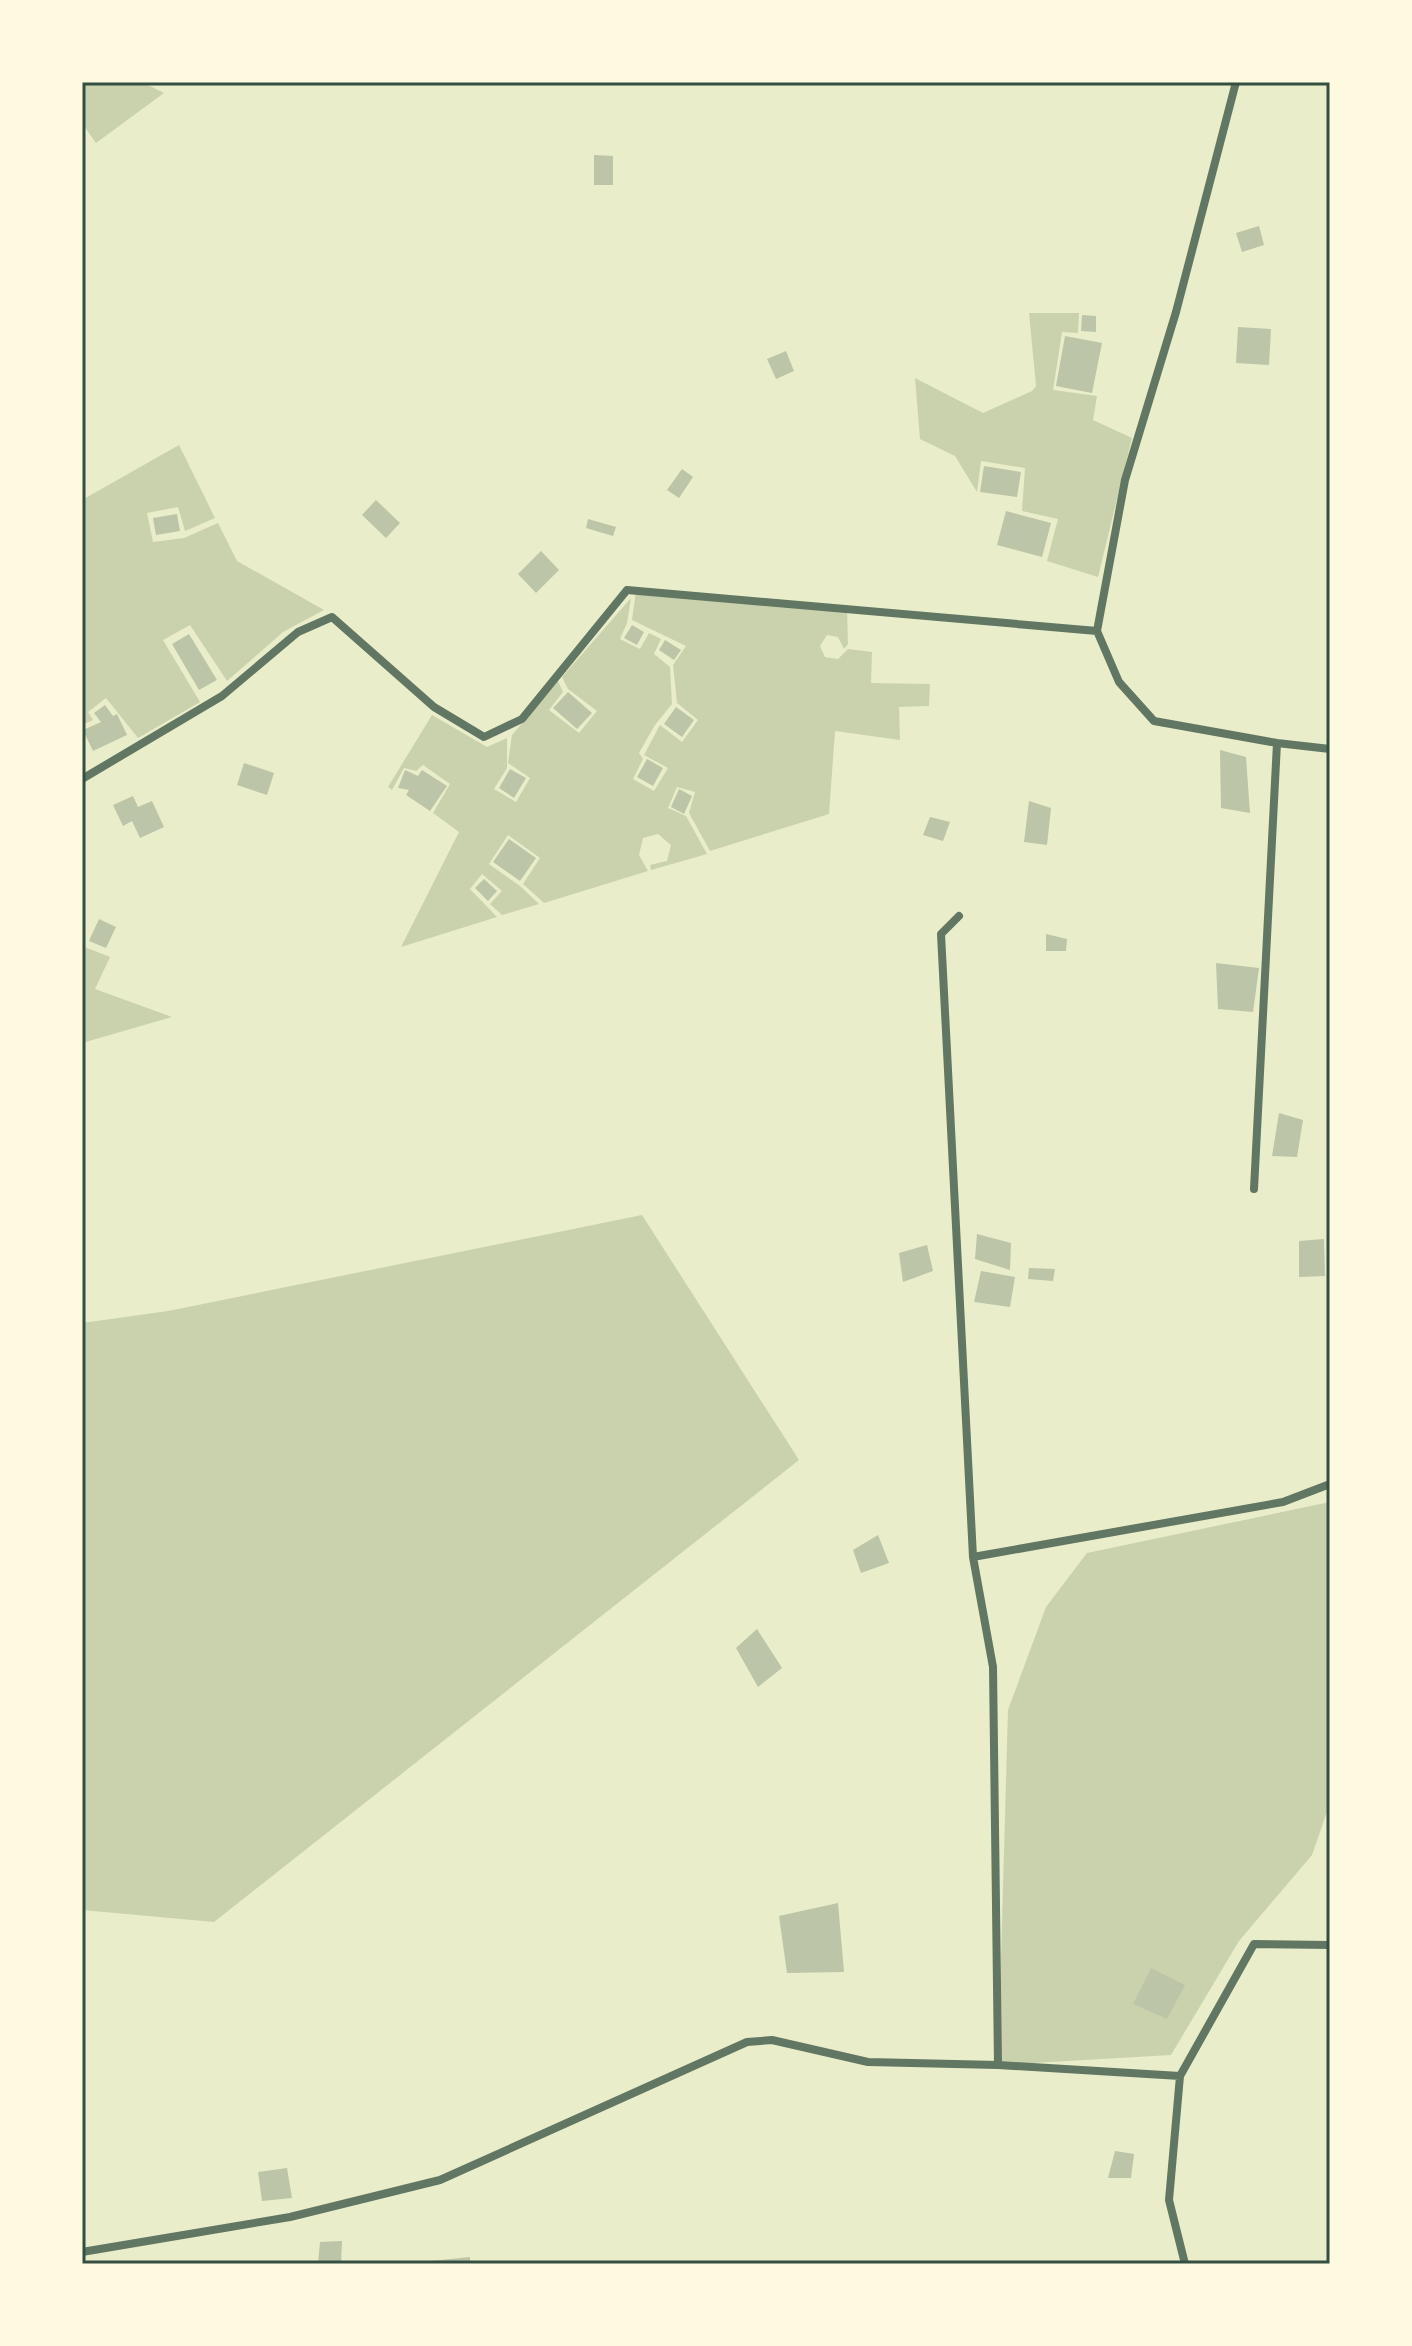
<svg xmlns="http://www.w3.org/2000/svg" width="1412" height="2346" font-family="'IBM Plex Sans',sans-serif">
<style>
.green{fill:#cad2ad}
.building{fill:#bcc5a7}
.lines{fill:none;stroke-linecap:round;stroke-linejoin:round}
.minor{stroke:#617663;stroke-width:8}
.neatline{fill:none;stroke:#344e41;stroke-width:3}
</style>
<rect width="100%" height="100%" fill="#e9edc9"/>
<path class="green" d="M 82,82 L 142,82 L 164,93 L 96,143 L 82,123 Z
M 1029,313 L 1079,313 L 1078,333 L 1062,332 L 1053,390 L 1097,396 L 1093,420 L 1132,438 L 1098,577 L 1047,561 L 1058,519 L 1022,511 L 1025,468 L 981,461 L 977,492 L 955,456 L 920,439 L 915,378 L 983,413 L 1032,391 L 1036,386 Z
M 179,445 L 215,518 L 185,531 L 178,507 L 147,513 L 153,542 L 184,538 L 218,523 L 237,561 L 324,610 L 283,632 L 227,681 L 190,625 L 163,640 L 200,702 L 138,738 L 106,698 L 88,712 L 93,720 L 82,725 L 82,500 Z
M 636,591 L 847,608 L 848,644 L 844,649 L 838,637 L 827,635 L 820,646 L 825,657 L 838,659 L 848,649 L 872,652 L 871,683 L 930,684 L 929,706 L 899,707 L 900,740 L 835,731 L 829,814 L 710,851 L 689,813 L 695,792 L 677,787 L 668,808 L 686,816 L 707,854 L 651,870 L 650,865 L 667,861 L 671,845 L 658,834 L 643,838 L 639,855 L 648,871 L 544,903 L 523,884 L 540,858 L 508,835 L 489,864 L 520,886 L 539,904 L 502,915 L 490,904 L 502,891 L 482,874 L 470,889 L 497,917 L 401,947 L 459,832 L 433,813 L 450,784 L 423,765 L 416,771 L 404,768 L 392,790 L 388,787 L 432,715 L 487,747 L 507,738 L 507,768 L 494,789 L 516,802 L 530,778 L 508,763 L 512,735 L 558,681 L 563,692 L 549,710 L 579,733 L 597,711 L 568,689 L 562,677 L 631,598 L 627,623 L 620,639 L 640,649 L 649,633 L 661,639 L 654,654 L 670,667 L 672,704 L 655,725 L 639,753 L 643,759 L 633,779 L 654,791 L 668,768 L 644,755 L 660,725 L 682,742 L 698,720 L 677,703 L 673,665 L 686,646 L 632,620 Z
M 82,946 L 110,957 L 95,989 L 172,1017 L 82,1043 Z
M 642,1215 L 799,1460 L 214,1922 L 82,1910 L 82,1323 L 168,1311 Z
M 1330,1502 L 1330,1803 L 1312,1855 L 1239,1941 L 1171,2055 L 998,2065 L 1008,1710 L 1046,1607 L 1087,1553 Z"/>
<path class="building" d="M 594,155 L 613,156 L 613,185 L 594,185 Z
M 1259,226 L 1264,245 L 1242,252 L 1236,233 Z
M 1082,315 L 1096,316 L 1096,332 L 1081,331 Z
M 1238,327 L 1271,329 L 1269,365 L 1236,363 Z
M 1065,336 L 1102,343 L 1092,393 L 1056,386 Z
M 786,351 L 794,371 L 776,379 L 767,359 Z
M 984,466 L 1021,472 L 1017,497 L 980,492 Z
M 682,469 L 693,477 L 679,498 L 667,490 Z
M 376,500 L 400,523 L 386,538 L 362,515 Z
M 1006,511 L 1051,523 L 1042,557 L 997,545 Z
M 177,514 L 180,531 L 156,535 L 153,518 Z
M 588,519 L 616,527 L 613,536 L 586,528 Z
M 541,551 L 559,570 L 536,593 L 518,574 Z
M 632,625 L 644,632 L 637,645 L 624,638 Z
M 189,634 L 217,680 L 199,690 L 172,644 Z
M 665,640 L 681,650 L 674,660 L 659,650 Z
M 568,692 L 592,713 L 577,729 L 553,708 Z
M 105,705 L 113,716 L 117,714 L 127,735 L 93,751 L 83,730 L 101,722 L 94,713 Z
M 676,707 L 694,720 L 682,737 L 664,724 Z
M 1220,750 L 1246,757 L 1250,813 L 1221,808 Z
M 647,759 L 663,768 L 653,786 L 637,777 Z
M 244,763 L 274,773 L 267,795 L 237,785 Z
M 510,769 L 526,778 L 514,798 L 499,788 Z
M 405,770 L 418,776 L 422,770 L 447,786 L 430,811 L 406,795 L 409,790 L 398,788 Z
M 679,789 L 692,796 L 684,814 L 671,807 Z
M 133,796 L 138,807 L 152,801 L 164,827 L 140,838 L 132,821 L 123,826 L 113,805 Z
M 1029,801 L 1051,808 L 1047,845 L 1024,842 Z
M 930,817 L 950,822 L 943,841 L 923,835 Z
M 509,839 L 536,858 L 520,881 L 493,862 Z
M 484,879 L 497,891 L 488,901 L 475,888 Z
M 99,919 L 116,927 L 106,948 L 89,941 Z
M 1046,934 L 1067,939 L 1066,951 L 1046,951 Z
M 1216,963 L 1259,968 L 1253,1012 L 1218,1009 Z
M 1279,1113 L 1303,1120 L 1297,1157 L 1272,1156 Z
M 977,1234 L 1011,1243 L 1010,1270 L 975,1259 Z
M 1324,1239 L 1325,1276 L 1299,1277 L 1299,1241 Z
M 927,1245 L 933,1271 L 903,1282 L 899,1253 Z
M 1029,1268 L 1055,1269 L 1053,1281 L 1028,1279 Z
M 981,1271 L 1015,1277 L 1010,1307 L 974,1302 Z
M 878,1535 L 889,1563 L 861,1573 L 853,1550 Z
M 757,1629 L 782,1668 L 758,1687 L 736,1648 Z
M 838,1903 L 844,1972 L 787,1973 L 779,1916 Z
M 1151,1968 L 1185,1985 L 1167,2019 L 1133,2004 Z
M 1115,2151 L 1134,2154 L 1131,2178 L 1108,2178 Z
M 287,2168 L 292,2198 L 262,2201 L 258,2172 Z
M 342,2241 L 341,2264 L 318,2264 L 320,2242 Z
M 470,2257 L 470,2264 L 432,2264 L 431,2261 Z"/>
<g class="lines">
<path class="minor" d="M 1097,631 L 1125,480 L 1176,312 L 1236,82
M 82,779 L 222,696 L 298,632 L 332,617 L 434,707 L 484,737 L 522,719 L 627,590 L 1097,631 L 1119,682 L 1154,721 L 1277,743 L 1330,749
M 959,916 L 941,934 L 973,1557 L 993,1667 L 998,2065
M 1254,1189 L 1277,743
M 973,1557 L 1283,1502 L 1330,1484
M 82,2252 L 290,2217 L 440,2180 L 747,2042 L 772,2040 L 868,2062 L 998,2065 L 1180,2076
M 1185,2264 L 1169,2200 L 1180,2076 L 1254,1944 L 1330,1945"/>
</g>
<rect width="1412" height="2346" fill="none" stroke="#fefae0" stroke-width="168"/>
<rect x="84" y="84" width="1244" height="2178" class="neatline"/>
</svg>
